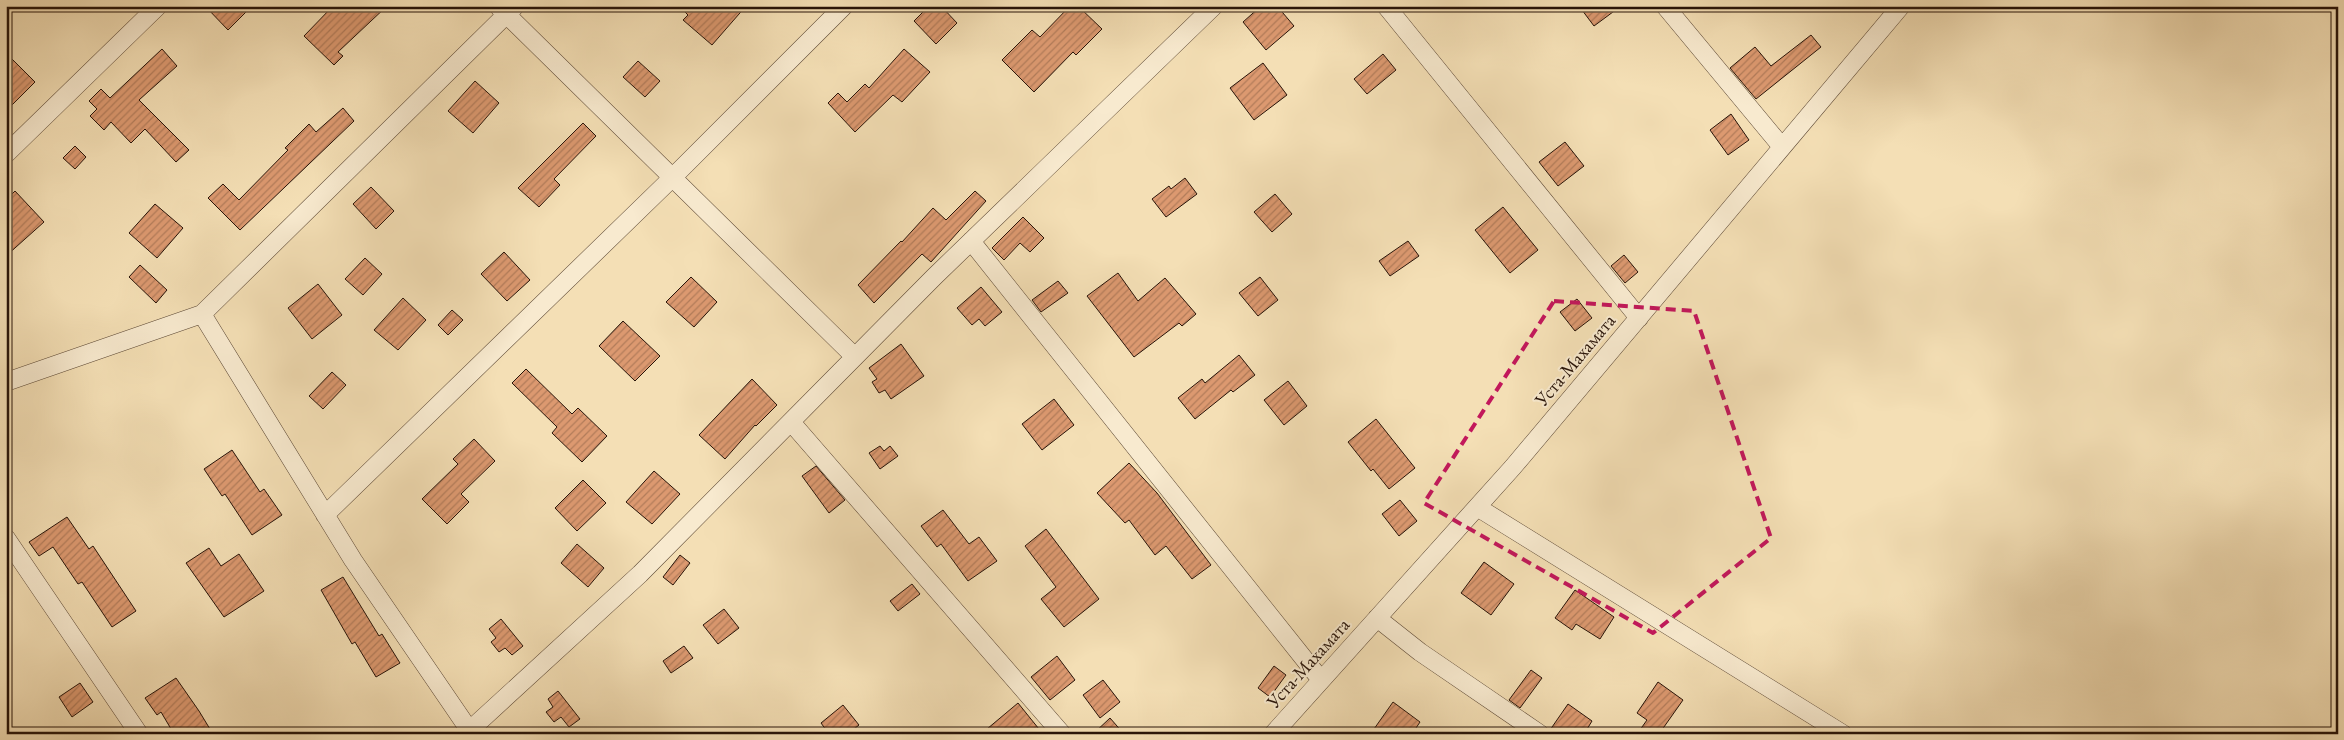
<svg xmlns="http://www.w3.org/2000/svg" width="2344" height="740" font-family="'EB Garamond',serif">
<style>
.building{fill:url(#building-hatch);stroke:#281409}
.lines{fill:none;stroke-linecap:round;stroke-linejoin:round}
.minor-casing{stroke:#5b4734;stroke-width:19}
.minor{stroke:#f8eacf;stroke-width:18}
.marked{fill:none;stroke:#c2185b;stroke-width:4;stroke-dasharray:10 6;stroke-linejoin:round}
.labels{text-anchor:middle;dominant-baseline:central;stroke-width:4;stroke-linejoin:round;paint-order:stroke}
.street-label{font-size:19px;fill:#281409;stroke:#f8eacf}
</style>
<defs>
<pattern id="building-hatch" width="6" height="6" patternUnits="userSpaceOnUse" patternTransform="scale(1.25)"><rect width="6" height="6" fill="#dc9970"/><path d="M-1 1l2-2M0 6l6-6M5 7l2-2" fill="none" stroke="#b27c5a"/></pattern>
</defs>
<rect width="100%" height="100%" fill="#f4dfb5"/>
<filter id="stains"><feTurbulence type="fractalNoise" baseFrequency=".004" numOctaves="4"/><feColorMatrix values="0 0 0 0 .2 0 0 0 0 .09 0 0 0 0 .02 0 0 0 .5 -.17"/></filter>
<radialGradient id="worn" r=".72"><stop offset=".6" stop-color="#630" stop-opacity="0"/><stop offset="1" stop-color="#630" stop-opacity=".3"/></radialGradient>
<path class="building" d="M 205,6 L 252,6 L 228,30 Z
M 333,6 L 387,6 L 338,52 L 343,56 L 334,65 L 304,36 Z
M 679,6 L 746,6 L 712,45 L 683,20 L 688,15 Z
M 929,6 L 941,6 L 957,23 L 936,44 L 914,21 Z
M 1070,6 L 1078,6 L 1102,29 L 1076,55 L 1073,52 L 1034,92 L 1002,60 L 1032,30 L 1040,37 Z
M 1261,6 L 1277,6 L 1294,26 L 1266,50 L 1243,22 Z
M 1579,6 L 1621,6 L 1594,26 Z
M 1811,35 L 1821,47 L 1756,99 L 1730,68 L 1755,47 L 1771,66 Z
M 162,49 L 177,66 L 139,100 L 189,150 L 176,162 L 145,129 L 131,143 L 111,122 L 104,130 L 90,116 L 97,109 L 89,101 L 101,89 L 110,98 Z
M 904,49 L 930,72 L 902,102 L 893,95 L 855,132 L 828,103 L 838,93 L 847,102 L 865,84 L 869,88 Z
M 6,53 L 35,82 L 6,111 Z
M 1383,54 L 1396,70 L 1367,94 L 1354,79 Z
M 638,61 L 660,81 L 645,97 L 623,77 Z
M 1263,63 L 1287,95 L 1254,120 L 1230,88 Z
M 475,81 L 499,103 L 473,133 L 448,111 Z
M 343,108 L 354,121 L 240,230 L 208,198 L 223,184 L 239,200 L 288,150 L 285,148 L 309,124 L 316,132 Z
M 1731,114 L 1749,140 L 1728,155 L 1710,130 Z
M 583,123 L 596,136 L 554,179 L 560,185 L 539,207 L 518,188 Z
M 1565,142 L 1584,166 L 1558,186 L 1539,162 Z
M 75,146 L 86,157 L 75,169 L 63,158 Z
M 1185,178 L 1197,194 L 1166,217 L 1152,199 L 1169,186 L 1171,189 Z
M 371,187 L 394,211 L 376,229 L 353,204 Z
M 15,191 L 44,222 L 6,256 L 6,200 Z
M 975,191 L 986,201 L 931,262 L 922,254 L 874,303 L 858,285 L 901,241 L 902,242 L 933,208 L 946,220 Z
M 1275,194 L 1292,214 L 1272,232 L 1254,212 Z
M 155,204 L 183,228 L 157,258 L 129,233 Z
M 1503,207 L 1538,250 L 1510,273 L 1475,230 Z
M 1023,217 L 1044,238 L 1030,252 L 1020,243 L 1004,260 L 992,248 Z
M 1408,241 L 1419,256 L 1390,276 L 1379,261 Z
M 504,252 L 530,280 L 507,301 L 481,274 Z
M 1624,255 L 1638,272 L 1625,283 L 1611,266 Z
M 365,258 L 382,274 L 363,295 L 345,279 Z
M 140,265 L 167,290 L 156,303 L 129,277 Z
M 1118,273 L 1138,301 L 1165,278 L 1196,314 L 1182,326 L 1179,323 L 1134,357 L 1087,296 Z
M 691,277 L 717,302 L 694,327 L 666,302 Z
M 1260,277 L 1278,300 L 1258,316 L 1239,293 Z
M 1058,281 L 1068,293 L 1041,312 L 1032,300 Z
M 318,284 L 342,315 L 312,339 L 288,308 Z
M 981,287 L 1002,312 L 985,326 L 979,319 L 972,325 L 957,308 Z
M 403,298 L 426,320 L 398,350 L 374,330 Z
M 1577,299 L 1592,318 L 1575,331 L 1560,312 Z
M 452,310 L 463,320 L 448,335 L 438,325 Z
M 623,321 L 660,356 L 635,381 L 599,346 Z
M 901,344 L 924,376 L 891,399 L 885,390 L 879,393 L 872,382 L 877,379 L 869,368 Z
M 1239,355 L 1255,375 L 1233,392 L 1231,390 L 1195,419 L 1178,398 L 1202,379 L 1205,383 Z
M 526,369 L 572,414 L 578,408 L 607,436 L 582,462 L 552,433 L 557,427 L 512,383 Z
M 332,372 L 346,385 L 323,409 L 309,396 Z
M 752,379 L 777,405 L 756,426 L 755,425 L 725,459 L 699,435 Z
M 1288,381 L 1307,406 L 1284,425 L 1264,400 Z
M 1054,399 L 1074,425 L 1042,450 L 1022,424 Z
M 1376,419 L 1415,468 L 1389,489 L 1373,469 L 1371,471 L 1348,442 Z
M 474,439 L 495,461 L 461,494 L 469,502 L 447,524 L 422,499 L 458,464 L 453,459 Z
M 880,446 L 884,451 L 890,446 L 898,456 L 880,469 L 869,453 Z
M 232,450 L 260,492 L 264,489 L 282,515 L 252,535 L 225,494 L 222,496 L 204,469 Z
M 1129,463 L 1157,493 L 1211,565 L 1192,579 L 1166,546 L 1155,555 L 1129,520 L 1125,523 L 1097,493 Z
M 816,466 L 845,500 L 829,513 L 802,476 Z
M 654,471 L 680,494 L 652,524 L 626,502 Z
M 583,480 L 606,503 L 577,531 L 555,508 Z
M 1400,500 L 1417,521 L 1399,536 L 1382,514 Z
M 943,510 L 969,544 L 979,537 L 997,561 L 968,581 L 941,544 L 937,547 L 921,526 Z
M 67,517 L 89,549 L 93,546 L 136,611 L 112,627 L 82,582 L 78,584 L 53,547 L 39,556 L 29,542 Z
M 1046,529 L 1099,599 L 1064,627 L 1041,599 L 1056,587 L 1025,546 Z
M 577,544 L 604,568 L 588,587 L 561,563 Z
M 209,548 L 221,566 L 239,554 L 264,591 L 224,617 L 186,563 Z
M 680,555 L 690,563 L 673,585 L 663,577 Z
M 1484,562 L 1514,584 L 1491,615 L 1461,593 Z
M 343,577 L 379,636 L 382,634 L 400,663 L 376,677 L 355,642 L 352,644 L 321,590 Z
M 912,584 L 920,594 L 898,611 L 890,601 Z
M 1575,590 L 1614,617 L 1600,639 L 1576,624 L 1572,630 L 1555,618 Z
M 724,609 L 739,628 L 718,644 L 703,625 Z
M 501,619 L 523,646 L 512,655 L 505,648 L 499,652 L 491,642 L 496,638 L 489,629 Z
M 684,646 L 693,658 L 671,673 L 663,661 Z
M 1057,656 L 1075,680 L 1050,700 L 1031,677 Z
M 1274,666 L 1286,675 L 1270,697 L 1258,688 Z
M 1531,670 L 1542,678 L 1520,708 L 1509,700 Z
M 176,678 L 199,711 L 213,734 L 174,734 L 161,712 L 157,715 L 145,698 Z
M 1103,680 L 1120,702 L 1100,718 L 1083,695 Z
M 1658,682 L 1683,700 L 1659,734 L 1637,734 L 1647,720 L 1637,713 Z
M 80,683 L 93,702 L 72,717 L 59,697 Z
M 558,691 L 580,719 L 569,727 L 561,717 L 554,722 L 546,712 L 553,707 L 548,699 Z
M 1393,702 L 1420,722 L 1412,734 L 1381,734 L 1374,729 Z
M 1018,703 L 1043,734 L 981,734 Z
M 1568,704 L 1592,721 L 1584,734 L 1550,734 L 1550,730 Z
M 843,705 L 859,725 L 848,734 L 829,734 L 821,723 Z
M 1110,718 L 1124,734 L 1093,734 Z"/>
<g class="lines">
<defs>
<path id="minor" d="M 1386,6 L 1639,318
M 1665,6 L 1782,147
M 499,7 L 855,357
M 6,154 L 158,6
M 971,241 L 1321,680
M 202,314 L 353,560 L 472,734
M 6,382 L 202,314 L 515,6
M 791,422 L 1062,734
M 1477,507 L 1843,734
M 325,515 L 673,177 L 844,6
M 6,538 L 139,734
M 1377,618 L 1420,652 L 1540,734
M 470,730 L 640,574 L 934,277 L 1214,6
M 1273,734 L 1513,467 L 1901,6"/>
</defs>
<use href="#minor" class="minor-casing"/>
<use href="#minor" class="minor"/>
</g>
<path class="marked" d="M 1554,301 L 1694,311 L 1771,538 L 1653,633 L 1424,503 Z"/>
<g class="labels">
<g class="street-label">
<text transform="translate(1575 360) rotate(-50)">Уста-Махамата</text>
<text transform="translate(1308 663) rotate(-48)">Уста-Махамата</text>
</g>
</g>
<rect width="2344" height="740" fill="none" stroke="#f4dfb5" stroke-width="25"/>
<rect x="8" y="8" width="2329" height="725" fill="none" stroke="#281409" stroke-width="2.5"/>
<rect x="12" y="12" width="2319" height="715" fill="none" stroke="#281409"/>
<rect width="100%" height="100%" filter="url(#stains)"/>
<rect width="100%" height="100%" fill="url(#worn)"/>
</svg>
